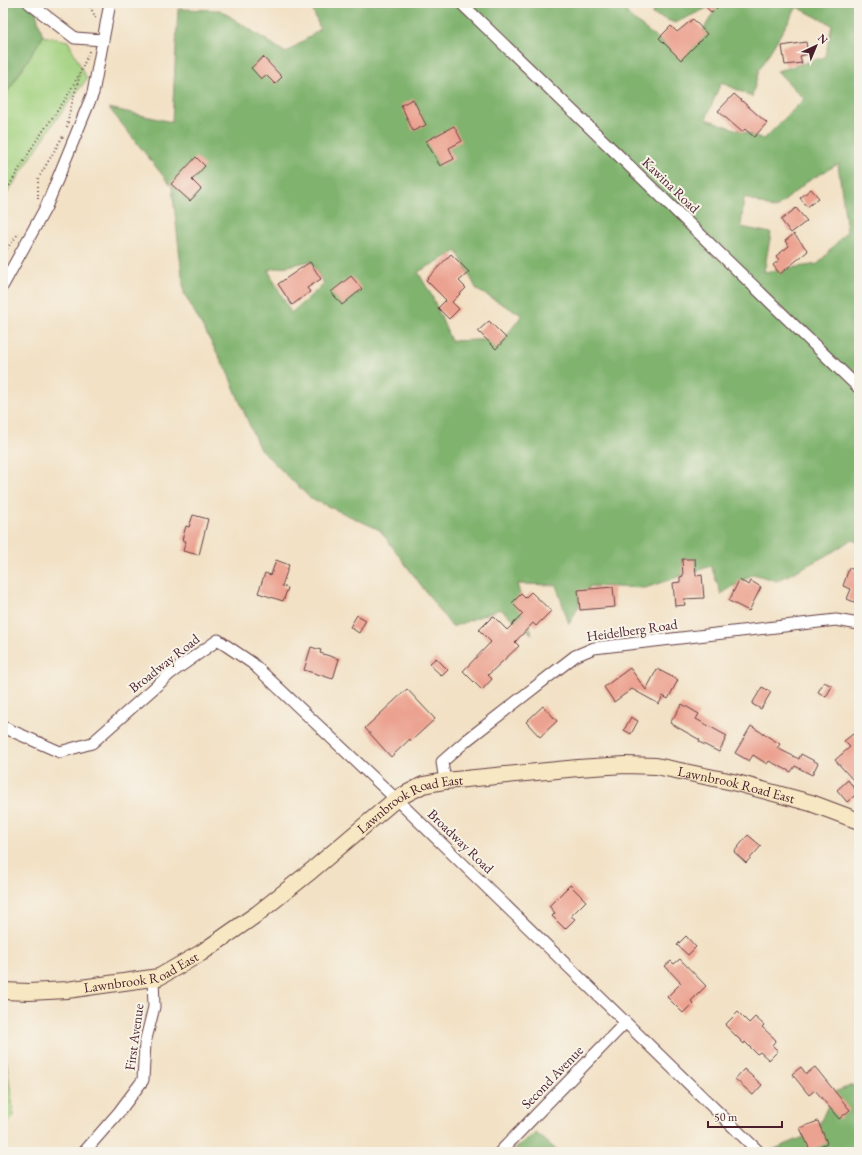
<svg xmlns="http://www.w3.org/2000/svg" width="862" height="1155" font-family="'EB Garamond',serif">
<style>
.green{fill:#a1d17f;stroke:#767855}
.forest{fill:#80b36e;stroke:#65694c;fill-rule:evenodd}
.building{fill:#eca290}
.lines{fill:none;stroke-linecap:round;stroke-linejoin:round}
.street-casing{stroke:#633c42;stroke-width:13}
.secondary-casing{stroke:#633c42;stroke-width:18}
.path{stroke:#633c42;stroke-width:2;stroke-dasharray:1 3;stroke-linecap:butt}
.street{stroke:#fff;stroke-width:11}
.secondary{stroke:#f7e8c3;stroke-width:16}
.labels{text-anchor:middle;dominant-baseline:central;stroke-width:4;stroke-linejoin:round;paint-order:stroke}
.street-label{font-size:14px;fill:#4a1f2b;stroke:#f7f3e8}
</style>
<rect width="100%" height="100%" fill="#f7f3e8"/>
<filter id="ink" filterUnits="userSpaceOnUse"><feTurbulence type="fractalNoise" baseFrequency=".025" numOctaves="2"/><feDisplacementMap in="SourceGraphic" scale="8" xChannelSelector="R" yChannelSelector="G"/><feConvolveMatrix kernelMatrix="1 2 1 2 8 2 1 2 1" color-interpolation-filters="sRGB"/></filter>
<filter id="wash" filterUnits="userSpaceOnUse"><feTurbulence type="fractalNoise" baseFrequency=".012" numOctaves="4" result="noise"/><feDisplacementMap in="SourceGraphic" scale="16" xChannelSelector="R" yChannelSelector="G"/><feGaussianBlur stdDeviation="0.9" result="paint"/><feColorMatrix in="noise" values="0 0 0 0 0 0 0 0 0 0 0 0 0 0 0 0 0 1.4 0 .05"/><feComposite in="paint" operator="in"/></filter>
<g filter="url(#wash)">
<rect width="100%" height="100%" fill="#f2e1c5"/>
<path class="green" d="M 43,36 L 68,41 L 87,79 L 55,121 L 3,200 L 3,99 Z
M 3,1034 L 14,1116 L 3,1128 Z"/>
<path class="forest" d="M 3,3 L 33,3 L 43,36 L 3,99 Z
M 310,3 L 621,3 L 630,17 L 677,54 L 698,39 L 719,3 L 859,3 L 859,544 L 852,539 L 831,553 L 777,581 L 753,574 L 721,594 L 711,566 L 645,588 L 590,586 L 569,624 L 556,585 L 517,584 L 532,634 L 500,609 L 452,627 L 380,530 L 310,498 L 259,448 L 227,371 L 184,293 L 172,187 L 109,108 L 172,122 L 178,9 L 220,10 L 286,53 L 320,29 ZM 797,7 L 832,25 L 825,57 L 777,71 L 804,99 L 764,139 L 706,119 L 721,82 L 752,97 L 759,70 ZM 838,164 L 847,231 L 818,264 L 764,272 L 771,233 L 741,227 L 744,197 L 775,209 L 808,181 ZM 457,251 L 477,290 L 522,315 L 504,339 L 451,341 L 432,296 L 418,272 ZM 311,261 L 324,284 L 291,313 L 268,270 Z
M 659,3 L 718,3 L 675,23 L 652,14 Z
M 859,1083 L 859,1152 L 767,1152 L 816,1132 L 834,1092 Z
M 536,1133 L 559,1152 L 511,1152 Z"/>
<g id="blocks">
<path class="building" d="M 702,3 L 722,3 L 712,13 Z
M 693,19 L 707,34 L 681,60 L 659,38 L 671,26 L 677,32 Z
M 806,42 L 808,54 L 800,56 L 802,63 L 785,65 L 782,46 Z
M 263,57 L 282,77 L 275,84 L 266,75 L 261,79 L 251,68 Z
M 734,94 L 767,123 L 754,137 L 745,129 L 742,132 L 718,111 Z
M 413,99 L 426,125 L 413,131 L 401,105 Z
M 454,126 L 462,141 L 449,148 L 454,159 L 440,166 L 426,141 Z
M 196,157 L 205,166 L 192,180 L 201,189 L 190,201 L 171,184 Z
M 811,189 L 819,198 L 807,207 L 800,198 Z
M 796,208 L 807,221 L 791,233 L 781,220 Z
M 794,234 L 808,251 L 780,274 L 773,265 L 779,260 L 776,256 L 789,246 L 785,241 Z
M 451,254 L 469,272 L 459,281 L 466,288 L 452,302 L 459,309 L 449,319 L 438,308 L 446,300 L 426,280 Z
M 310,262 L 321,279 L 307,288 L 310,292 L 292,305 L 278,284 Z
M 351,276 L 362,289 L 342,305 L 331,292 Z
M 489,321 L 506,338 L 496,349 L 478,331 Z
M 193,515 L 208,519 L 199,555 L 183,551 L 186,541 L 182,540 L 186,526 L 189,527 Z
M 682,559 L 695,559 L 696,576 L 702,575 L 704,598 L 684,599 L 685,605 L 675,606 L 673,583 L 680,582 L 680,577 L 683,576 Z
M 276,560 L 289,565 L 282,586 L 288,588 L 283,601 L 258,593 L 265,573 L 271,575 Z
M 849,568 L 857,571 L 858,569 L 859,569 L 859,604 L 847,599 L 851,589 L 843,586 Z
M 739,580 L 749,585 L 751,581 L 761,587 L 749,611 L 729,601 Z
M 613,587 L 615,607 L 580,610 L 578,590 Z
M 531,592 L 551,611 L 536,626 L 533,623 L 515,642 L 519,646 L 488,675 L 492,679 L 482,690 L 463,671 L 491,642 L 479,630 L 493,616 L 507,630 L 523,614 L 512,603 L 521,594 L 525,598 Z
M 357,615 L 366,620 L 359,633 L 350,627 Z
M 311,647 L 321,650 L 320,653 L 339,659 L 333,679 L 304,670 Z
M 436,658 L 448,670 L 442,676 L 429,664 Z
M 630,668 L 646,690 L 657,669 L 678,680 L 668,699 L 663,696 L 659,704 L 632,689 L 614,702 L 604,687 Z
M 824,682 L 832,686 L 826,697 L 818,692 Z
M 762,687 L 771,692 L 761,709 L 752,704 Z
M 407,689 L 435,719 L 411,741 L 410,739 L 391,757 L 365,728 Z
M 682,704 L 699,714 L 696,719 L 727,736 L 719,752 L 699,742 L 700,740 L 670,723 Z
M 543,706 L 557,721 L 540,737 L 526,722 Z
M 631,717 L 638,721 L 631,734 L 624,730 Z
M 751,726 L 780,744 L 777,748 L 799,759 L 801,754 L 818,763 L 812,775 L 795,766 L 791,772 L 769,761 L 767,764 L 753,755 L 749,761 L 735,753 Z
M 853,734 L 859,741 L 859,751 L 855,755 L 859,759 L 859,775 L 853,780 L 835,760 L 850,747 L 844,741 Z
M 848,780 L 858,793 L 847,802 L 837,790 Z
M 748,835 L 761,846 L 746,863 L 734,852 Z
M 570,885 L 586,901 L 571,916 L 575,919 L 565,929 L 552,916 L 555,913 L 549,906 Z
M 686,936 L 696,947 L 688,955 L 677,945 Z
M 680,959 L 706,986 L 691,1001 L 693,1003 L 683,1013 L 667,997 L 681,983 L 665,966 L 671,961 L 674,964 Z
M 738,1012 L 749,1023 L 755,1017 L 764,1025 L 762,1027 L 776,1040 L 772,1045 L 778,1051 L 769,1060 L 760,1052 L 757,1054 L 745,1042 L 744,1044 L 725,1025 Z
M 801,1067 L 806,1074 L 815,1067 L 850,1110 L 839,1119 L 815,1090 L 809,1095 L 792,1074 Z
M 744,1069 L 762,1085 L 753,1095 L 735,1079 Z
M 818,1121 L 827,1143 L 810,1150 L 800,1128 Z"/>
</g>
</g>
<g filter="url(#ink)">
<use href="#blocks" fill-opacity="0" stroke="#633c42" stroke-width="1"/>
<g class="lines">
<defs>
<path id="street" d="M 29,3 L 75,38 L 103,40
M 461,3 L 859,388
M 3,285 L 46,207 L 93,93 L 110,3
M 3,727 L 60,752 L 92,743 L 171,673 L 218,640 L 252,663 L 396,799 L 759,1152
M 445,781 L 442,762 L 467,740 L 575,656 L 594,648 L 836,620 L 859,624
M 84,1152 L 119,1112 L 143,1080 L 145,1043 L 154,1007 L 153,978
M 500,1152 L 625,1023"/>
<g id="secondary">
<path id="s1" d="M 3,991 L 29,992 L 67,990 L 159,977 L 201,953 L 257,914 L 311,871 L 396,799 L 423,785 L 445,781 L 578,768 L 625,765 L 656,766 L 733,782 L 811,803 L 859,821"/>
</g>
</defs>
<use href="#street" class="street-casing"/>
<use href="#secondary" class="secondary-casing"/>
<path class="path" d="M 88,3 L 97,20
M 67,127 L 70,110 L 80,75
M 3,196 L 36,141 L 65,100 L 81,71 L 90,49
M 38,199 L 38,179 L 63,136
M 3,256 L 8,247 L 19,233"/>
<use href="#street" class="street"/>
<use href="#secondary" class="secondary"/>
</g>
</g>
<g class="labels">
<g class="street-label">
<text transform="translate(671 185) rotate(44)">Kawina Road</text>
<text transform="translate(632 630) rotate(-8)">Heidelberg Road</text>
<text transform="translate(164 663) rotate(-38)">Broadway Road</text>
<text stroke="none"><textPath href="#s1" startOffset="801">Lawnbrook Road East</textPath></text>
<text stroke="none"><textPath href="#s1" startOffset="465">Lawnbrook Road East</textPath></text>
<text transform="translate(461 841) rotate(44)">Broadway Road</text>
<text stroke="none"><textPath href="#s1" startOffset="141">Lawnbrook Road East</textPath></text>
<text transform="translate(134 1037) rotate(-82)">First Avenue</text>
<text transform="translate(552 1077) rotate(-46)">Second Avenue</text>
</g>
</g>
<rect width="862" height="1155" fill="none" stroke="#f7f3e8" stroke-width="16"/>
<g transform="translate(816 46) rotate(44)" stroke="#f7f3e8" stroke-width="3" paint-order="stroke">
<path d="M0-3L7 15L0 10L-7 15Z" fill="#4a1f2b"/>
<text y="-6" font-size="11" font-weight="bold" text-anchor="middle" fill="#4a1f2b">N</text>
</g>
<path d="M708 1121v6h74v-6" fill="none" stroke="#4a1f2b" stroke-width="2"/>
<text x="714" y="1121" font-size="12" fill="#4a1f2b" stroke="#f7f3e8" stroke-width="3" paint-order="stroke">50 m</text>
</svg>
